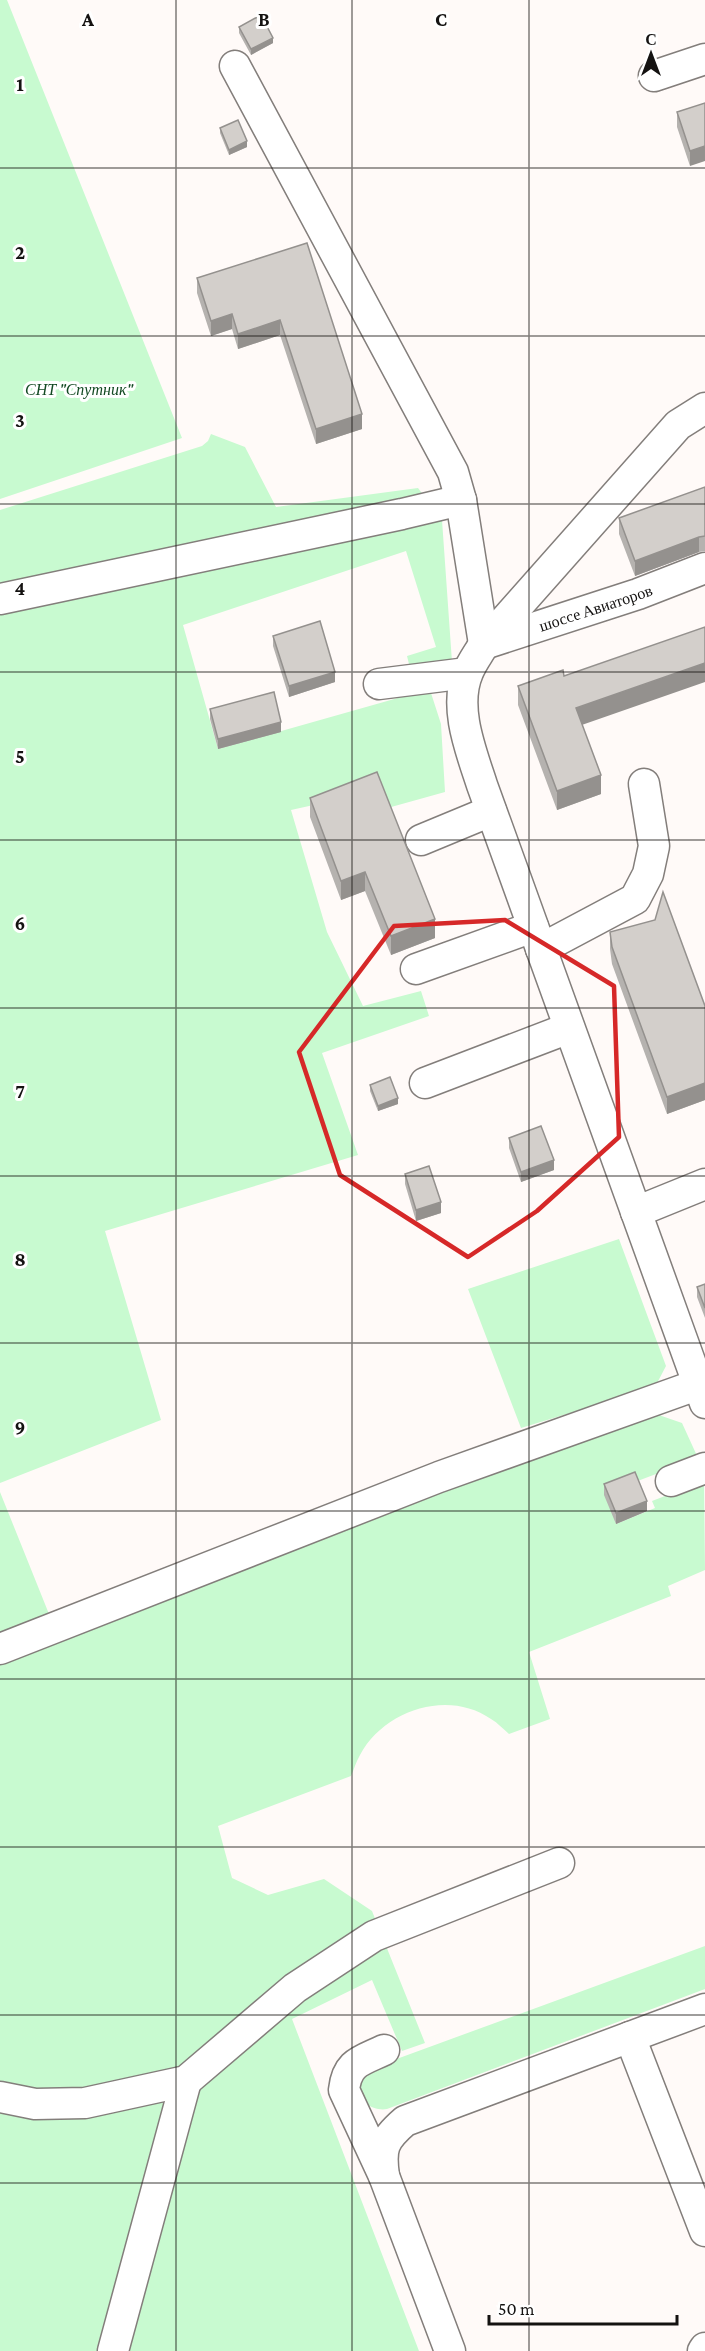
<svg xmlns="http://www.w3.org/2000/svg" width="705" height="2351" font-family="'Crimson Pro',serif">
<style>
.green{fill:#c8fad0}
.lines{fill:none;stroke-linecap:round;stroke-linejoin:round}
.minor-casing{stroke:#837e7b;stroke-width:33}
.minor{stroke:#fff;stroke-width:30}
.wall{fill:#b5b2af}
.shaded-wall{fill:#94918e}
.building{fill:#d3cfcb;stroke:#94918e;stroke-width:1.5}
.marked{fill:none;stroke:#d62828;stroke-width:4.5;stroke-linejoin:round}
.grid{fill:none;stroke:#141211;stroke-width:1.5;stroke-opacity:0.55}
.labels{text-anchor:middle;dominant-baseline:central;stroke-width:6;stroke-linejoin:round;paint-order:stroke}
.park-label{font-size:16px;font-style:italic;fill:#134a23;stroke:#fff}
.street-label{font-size:16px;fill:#141211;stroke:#fff}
.grid-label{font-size:20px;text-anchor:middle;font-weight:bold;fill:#141211;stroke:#fff;stroke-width:6;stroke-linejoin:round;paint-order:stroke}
</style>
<rect width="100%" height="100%" fill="#fffaf8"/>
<path class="green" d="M 0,0 L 7,0 L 182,438 L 0,499 Z
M 211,434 L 245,447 L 276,507 L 418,488 L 442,520 L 452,662 L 410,668 L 407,656 L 436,647 L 406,551 L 183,625 L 218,749 L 419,692 L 431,693 L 441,724 L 445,792 L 384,809 L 377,791 L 291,810 L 327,932 L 363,1006 L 421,991 L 429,1016 L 322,1053 L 358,1155 L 105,1231 L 161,1420 L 0,1483 L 0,510 L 202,446 L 208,441 Z
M 619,1239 L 666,1366 L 655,1387 L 521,1428 L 468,1289 Z
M 653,1413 L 682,1423 L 698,1458 L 635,1482 L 616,1524 L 655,1508 L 652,1501 L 704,1481 L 705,1570 L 668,1586 L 671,1596 L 529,1652 L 550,1719 L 509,1734 C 503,1729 498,1723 491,1719 C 448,1689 384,1710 360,1755 C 356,1762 354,1769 351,1776 L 218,1826 L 232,1878 L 268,1895 L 324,1879 L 372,1911 L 425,2043 L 402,2051 L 372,1980 L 292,2019 L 419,2351 L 0,2351 L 0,1660 Z
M 0,1492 L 49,1614 L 0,1634 Z
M 705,1946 L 705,1989 L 387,2109 C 371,2112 350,2097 361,2078 C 363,2074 368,2071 372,2068 Z"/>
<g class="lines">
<defs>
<g id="minor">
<path id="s1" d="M 235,66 L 453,472 L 461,500 L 484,644 L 638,594 L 705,568"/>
<path d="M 654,76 L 705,59"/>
<path d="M 705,408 L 678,425 L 484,644 C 479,653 472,662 468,672 C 453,707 471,751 482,785 L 705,1403"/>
<path d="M 0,599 L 402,514 L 461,500"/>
<path d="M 379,684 L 467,673"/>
<path d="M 421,840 L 491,811"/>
<path d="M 541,949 L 635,899 L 648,874 L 654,846 L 644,784"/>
<path d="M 416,969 L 533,927"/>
<path d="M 425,1083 L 569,1028"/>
<path d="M 636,1212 L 705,1184"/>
<path d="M 671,1481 L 705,1468"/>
<path d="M 0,1649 L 439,1477 L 705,1382"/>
<path d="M 630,2037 L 705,2231"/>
<path d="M 384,2050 C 361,2061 347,2062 344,2090 L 384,2176 L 450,2351"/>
<path d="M 0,2097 L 35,2104 L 85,2103 L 186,2081 L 295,1988 L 374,1936 L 559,1863"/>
<path d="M 384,2176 C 380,2148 383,2140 405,2121 L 705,2009"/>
<path d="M 113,2351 L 186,2081"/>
<path d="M 703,2351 L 705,2348"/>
</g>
</defs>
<use href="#minor" class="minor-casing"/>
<use href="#minor" class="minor"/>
</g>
<path class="wall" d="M 239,27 L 273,43 L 251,55 L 239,33 Z
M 705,103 L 690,166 L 677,127 L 677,112 Z
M 220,128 L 247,147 L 229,155 L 220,133 Z
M 307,243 L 362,429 L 316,444 L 280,335 L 238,349 L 232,329 L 211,336 L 197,293 L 197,278 Z
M 705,487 L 705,551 L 699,552 L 635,576 L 619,534 L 619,518 Z
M 273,636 L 335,682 L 289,697 L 273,646 Z
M 564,676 L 582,725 L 601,794 L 557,810 L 518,705 L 518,686 Z
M 210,709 L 281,732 L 218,749 L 210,719 Z
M 310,798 L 435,938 L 391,955 L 365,891 L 341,900 L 310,817 Z
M 610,932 L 705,1006 L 705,1100 L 667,1114 L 612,964 L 610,949 Z
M 370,1085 L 398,1104 L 378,1111 L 370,1091 Z
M 509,1138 L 554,1170 L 521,1182 L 509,1148 Z
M 405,1174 L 441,1213 L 416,1221 L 405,1184 Z
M 705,1284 L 705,1318 L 697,1297 L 697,1287 Z
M 604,1484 L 647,1511 L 616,1524 L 604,1495 Z"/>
<path class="shaded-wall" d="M 273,38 L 273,43 L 251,55 L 251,49 Z
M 247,141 L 247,147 L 229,155 L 229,150 Z
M 705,146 L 705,161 L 690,166 L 690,151 Z
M 232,314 L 232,329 L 211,336 L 211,321 Z
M 280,320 L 280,335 L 238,349 L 238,334 Z
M 362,414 L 362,429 L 316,444 L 316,429 Z
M 699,537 L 699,552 L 635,576 L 635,561 Z
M 705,663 L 705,682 L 576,727 L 576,708 Z
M 335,672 L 335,682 L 289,697 L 289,686 Z
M 281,722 L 281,732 L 218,749 L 218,739 Z
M 601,775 L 601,794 L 557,810 L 557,791 Z
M 365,872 L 365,891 L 341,900 L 341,881 Z
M 435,919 L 435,938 L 391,955 L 391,936 Z
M 705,1083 L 705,1100 L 667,1114 L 667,1097 Z
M 398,1098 L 398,1104 L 378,1111 L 378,1106 Z
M 554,1160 L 554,1170 L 521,1182 L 521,1172 Z
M 441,1202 L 441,1213 L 416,1221 L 416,1210 Z
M 647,1501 L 647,1511 L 616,1524 L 616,1513 Z"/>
<path class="building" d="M 261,15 L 273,38 L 251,49 L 239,27 Z
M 705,103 L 705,146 L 690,151 L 677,112 Z
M 238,120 L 247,141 L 229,150 L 220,128 Z
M 307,243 L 362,414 L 316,429 L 280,320 L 238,334 L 232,314 L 211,321 L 197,278 Z
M 705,487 L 705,536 L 699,537 L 635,561 L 619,518 Z
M 320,621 L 335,672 L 289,686 L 273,636 Z
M 705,627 L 705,663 L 576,708 L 601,775 L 557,791 L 518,686 L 563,670 L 564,676 Z
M 274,692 L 281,722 L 218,739 L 210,709 Z
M 377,772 L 435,919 L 391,936 L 365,872 L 341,881 L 310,798 Z
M 663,892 L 705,1006 L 705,1083 L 667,1097 L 612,947 L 610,932 L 655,920 Z
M 390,1077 L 398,1098 L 378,1106 L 370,1085 Z
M 541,1126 L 554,1160 L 521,1172 L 509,1138 Z
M 429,1166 L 441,1202 L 416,1210 L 405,1174 Z
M 705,1284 L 705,1308 L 697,1287 Z
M 635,1472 L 647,1501 L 616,1513 L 604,1484 Z"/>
<path class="marked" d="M 505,920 L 614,986 L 619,1137 L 537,1211 L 468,1257 L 340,1175 L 299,1052 L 394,926 Z"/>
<path class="grid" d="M 176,0 L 176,2351M 352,0 L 352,2351M 529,0 L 529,2351M 0,168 L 705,168M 0,336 L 705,336M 0,504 L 705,504M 0,672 L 705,672M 0,840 L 705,840M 0,1008 L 705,1008M 0,1176 L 705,1176M 0,1343 L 705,1343M 0,1511 L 705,1511M 0,1679 L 705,1679M 0,1847 L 705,1847M 0,2015 L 705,2015M 0,2183 L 705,2183"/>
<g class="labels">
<g class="park-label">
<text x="79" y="389">СНТ "Спутник"</text>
</g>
<g class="street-label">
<text stroke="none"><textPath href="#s1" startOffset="753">шоссе Авиаторов</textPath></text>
</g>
</g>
<g class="grid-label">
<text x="88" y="26">A</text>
<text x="264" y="26">B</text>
<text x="441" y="26">C</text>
<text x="20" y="91">1</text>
<text x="20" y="259">2</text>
<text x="20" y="427">3</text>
<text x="20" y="595">4</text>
<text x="20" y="763">5</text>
<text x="20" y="930">6</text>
<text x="20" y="1098">7</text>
<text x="20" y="1266">8</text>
<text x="20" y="1434">9</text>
</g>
<g transform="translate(651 54)" stroke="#ffffff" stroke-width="4.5" paint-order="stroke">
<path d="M0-4.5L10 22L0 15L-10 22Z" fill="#141211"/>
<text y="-9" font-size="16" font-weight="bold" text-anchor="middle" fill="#141211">С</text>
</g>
<path d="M489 2315v9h188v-9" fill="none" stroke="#141211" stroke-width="3"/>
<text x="498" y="2315" font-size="18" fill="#141211" stroke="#ffffff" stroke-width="4.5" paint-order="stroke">50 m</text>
</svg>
